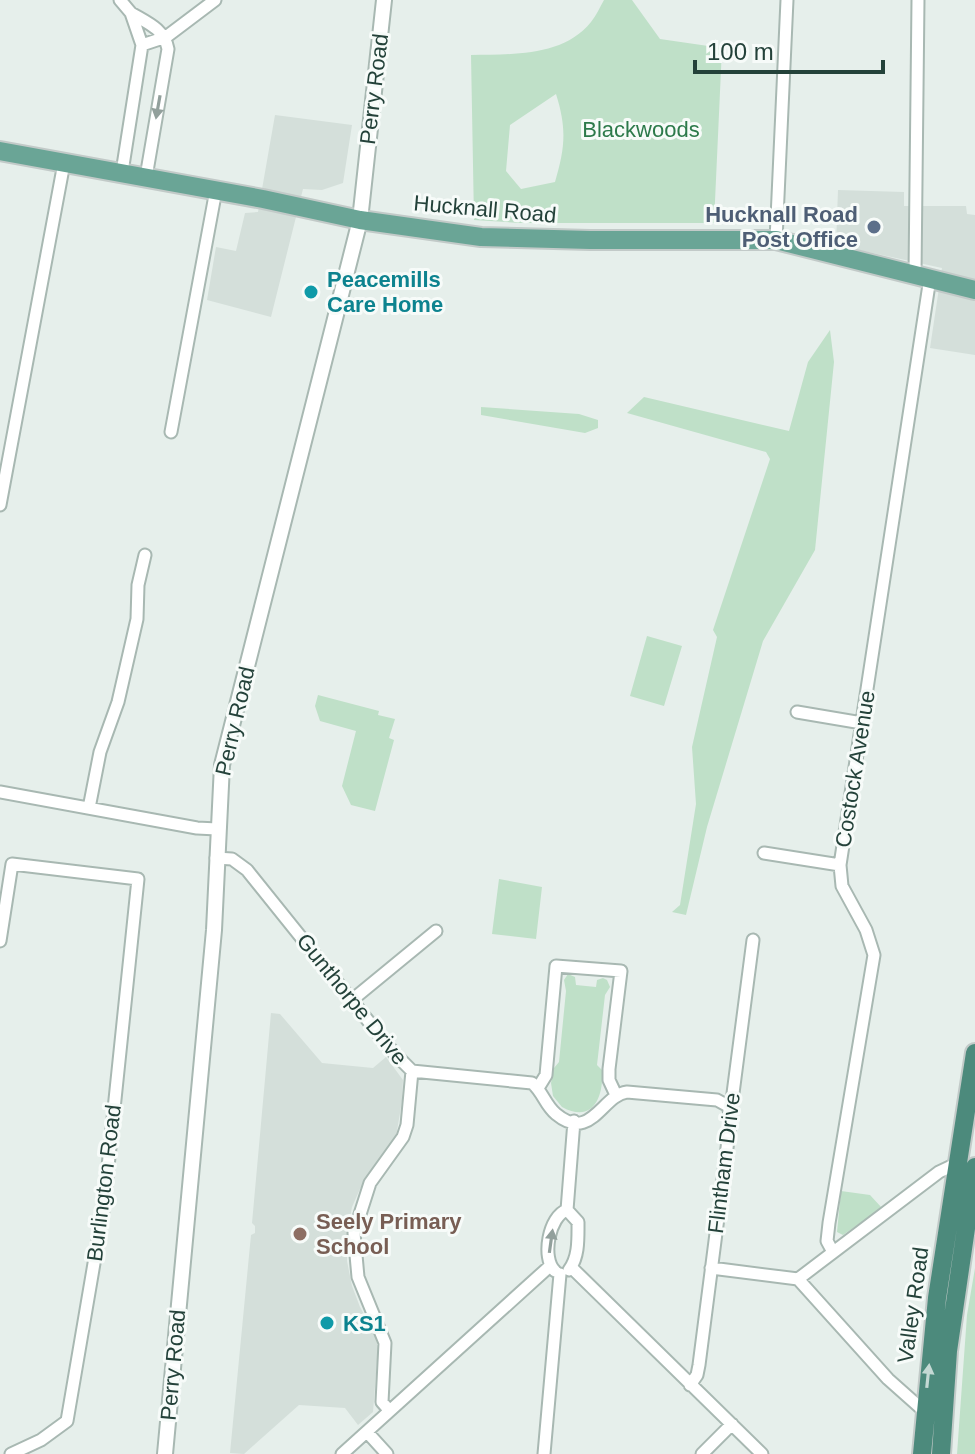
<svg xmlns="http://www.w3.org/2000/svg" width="975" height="1454" font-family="Arial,sans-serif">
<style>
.built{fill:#d4dfda}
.green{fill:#bfe0c8;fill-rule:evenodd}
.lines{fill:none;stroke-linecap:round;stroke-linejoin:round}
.minor-casing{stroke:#a8b8b2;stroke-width:15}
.tertiary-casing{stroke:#a8b8b2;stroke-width:18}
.primary-casing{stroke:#c2cac8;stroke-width:22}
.trunk-casing{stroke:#c2cac8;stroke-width:22}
.minor{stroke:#fff;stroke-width:11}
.tertiary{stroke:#fff;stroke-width:14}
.primary{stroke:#6aa596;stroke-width:18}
.trunk{stroke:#4c8a7c;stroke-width:18}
.oneway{fill:#92a09c}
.oneway2{fill:#c4d9d4}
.service-dot{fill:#5c6f8a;stroke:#f7fbf9;stroke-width:3}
.culture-dot{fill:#0f9aa8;stroke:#f7fbf9;stroke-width:3}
.education-dot{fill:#8d6e63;stroke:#f7fbf9;stroke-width:3}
.labels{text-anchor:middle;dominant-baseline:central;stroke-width:6;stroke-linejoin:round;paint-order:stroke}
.street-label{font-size:22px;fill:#24423a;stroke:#f7fbf9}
.park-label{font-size:22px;fill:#2d7a4b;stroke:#f7fbf9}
.service-label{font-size:22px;font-weight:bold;fill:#4e5e75;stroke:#f7fbf9;text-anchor:end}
.culture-label{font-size:22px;font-weight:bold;fill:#0d838f;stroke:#f7fbf9;text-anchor:start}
.education-label{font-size:22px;font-weight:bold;fill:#785e54;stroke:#f7fbf9;text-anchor:start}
</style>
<rect width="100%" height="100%" fill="#e6efeb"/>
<path class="built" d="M 275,115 L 352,125 L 343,183 L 322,190 L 303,189 L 271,317 L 207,300 L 216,247 L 236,251 L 245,213 L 258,212 Z
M 838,190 L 904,192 L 904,206 L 966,206 L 967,214 L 975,215 L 975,355 L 930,348 L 942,268 L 836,245 Z
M 271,1013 L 280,1014 L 322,1063 L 373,1068 L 386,1057 L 403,1080 L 402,1101 L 396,1137 L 360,1189 L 352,1207 L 347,1233 L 347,1261 L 352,1286 L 360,1307 L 375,1334 L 378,1348 L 373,1412 L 358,1425 L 345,1408 L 299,1405 L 244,1454 L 230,1453 L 251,1235 L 255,1233 L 255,1226 L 252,1223 Z"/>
<path class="green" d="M 604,0 L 632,0 L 660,39 L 722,48 L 714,223 L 521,223 L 474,220 L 471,55 C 512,54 563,57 591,22 C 596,16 600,7 604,0 ZM 556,94 C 567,129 565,148 555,182 L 521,189 L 506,171 L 510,125 Z
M 830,330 L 834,362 L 815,550 L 763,641 L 707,827 L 686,915 L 672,912 L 680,905 L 696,804 L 692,747 L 717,637 L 713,630 L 770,459 L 766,452 L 627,413 L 644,397 L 789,431 L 808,362 Z
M 481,407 L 579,414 L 598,420 L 598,428 L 585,433 L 481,415 Z
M 647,636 L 682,646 L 664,706 L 630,696 Z
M 318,695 L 379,711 L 378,715 L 395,719 L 389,738 L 394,740 L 375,811 L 351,805 L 342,786 L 356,731 L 320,721 L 315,706 Z
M 499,879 L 542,887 L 536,939 L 492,934 Z
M 568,974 L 575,977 L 576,985 L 596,987 L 597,980 L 603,978 L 607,980 L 610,987 L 605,995 L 597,1065 L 602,1070 C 604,1097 593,1124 562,1107 L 553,1096 L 551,1083 L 554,1068 L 559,1062 L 566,991 L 564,980 Z
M 841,1191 L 870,1195 L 882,1208 L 843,1235 L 837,1232 Z
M 975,1268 L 975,1454 L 957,1454 L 967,1315 Z"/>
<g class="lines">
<defs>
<path id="minor" d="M 120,0 L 131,13 L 142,45 L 122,172
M 131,13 C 148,23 164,29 168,49 L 146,177
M 142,45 L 166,37 L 215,0
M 776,240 L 787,0
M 915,274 L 918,0
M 171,432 L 216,190
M 0,505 L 64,163
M 797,712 L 862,723
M 0,792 L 197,828 L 217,829
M 89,808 L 100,752 L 118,702 L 137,619 L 138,585 L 145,555
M 764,853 L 840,865
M 216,858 L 232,859 L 247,870 L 394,1053 L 412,1071 L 532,1083 C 543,1092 545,1105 556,1114 C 591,1143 602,1095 627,1092 L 717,1100 L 728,1106
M 0,941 L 12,864 L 138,879 L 104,1205 L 67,1421 L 41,1440 L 11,1454
M 352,1000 L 436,931
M 538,1088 L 546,1075 L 556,966 L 621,971 L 609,1069 L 609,1080 L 616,1095
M 833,1252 L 827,1241 L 829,1223 L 874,955 L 866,930 L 842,886 L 840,865 L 930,278
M 572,1268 L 762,1454
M 711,1268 L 798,1279 L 939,1172 L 958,1163
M 569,1270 C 579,1257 578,1239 578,1222 L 567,1210 L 574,1121
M 555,1271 C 541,1258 549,1216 567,1210
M 798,1279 L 888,1379 L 924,1411
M 690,1385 L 697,1375 L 699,1365 L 731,1117 L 728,1106 L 732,1101 L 753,940
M 389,1410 L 382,1402 L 385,1343 L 358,1277 L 354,1233 L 370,1183 L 403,1137 L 407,1125 L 412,1071
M 367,1432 L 387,1454
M 342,1454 L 550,1266
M 544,1454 L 560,1274
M 702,1454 L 732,1424"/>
<path id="tertiary" d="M 165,1454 L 214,930 L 222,765 L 360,220 L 384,0"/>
<path id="primary" d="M 0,151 L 263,199 L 360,220 L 481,237 L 590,240 L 776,240 L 975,290"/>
<path id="trunk" d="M 922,1454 L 937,1298 L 975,1053
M 941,1454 L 948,1351 L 975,1167"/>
</defs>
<use href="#minor" class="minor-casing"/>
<use href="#tertiary" class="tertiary-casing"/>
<use href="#primary" class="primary-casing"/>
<use href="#trunk" class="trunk-casing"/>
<use href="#minor" class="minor"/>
<use href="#tertiary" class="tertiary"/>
<use href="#primary" class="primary"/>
<use href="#trunk" class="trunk"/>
</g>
<defs><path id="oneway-solid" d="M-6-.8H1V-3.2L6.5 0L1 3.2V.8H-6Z" transform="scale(2)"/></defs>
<g class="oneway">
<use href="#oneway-solid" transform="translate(158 107) rotate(100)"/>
<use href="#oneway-solid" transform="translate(551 1241) rotate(-82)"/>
</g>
<use class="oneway2" href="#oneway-solid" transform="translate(928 1376) rotate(-84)"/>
<circle class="service-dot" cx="874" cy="227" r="8"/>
<g class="culture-dot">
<circle cx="311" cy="292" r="8"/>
<circle cx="327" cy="1323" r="8"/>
</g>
<circle class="education-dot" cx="300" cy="1234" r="8"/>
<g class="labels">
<g class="street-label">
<text transform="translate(374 89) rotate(-83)">Perry Road</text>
<text transform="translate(485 209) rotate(5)">Hucknall Road</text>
<text transform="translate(235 721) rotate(-77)">Perry Road</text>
<text transform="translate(855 769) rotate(-81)">Costock Avenue</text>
<text transform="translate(352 999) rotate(51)">Gunthorpe Drive</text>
<text transform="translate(724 1163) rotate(-83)">Flintham Drive</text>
<text transform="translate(104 1183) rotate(-83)">Burlington Road</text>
<text transform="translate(913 1305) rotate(-82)">Valley Road</text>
<text transform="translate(173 1365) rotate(-85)">Perry Road</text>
</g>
<g class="park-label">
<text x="641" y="129">Blackwoods</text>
</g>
<g class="service-label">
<text x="858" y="214">Hucknall Road<tspan x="858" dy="25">Post Office</tspan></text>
</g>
<g class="culture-label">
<text x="327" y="279">Peacemills<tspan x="327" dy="25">Care Home</tspan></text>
<text x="343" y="1323">KS1</text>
</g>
<g class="education-label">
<text x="316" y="1221">Seely Primary<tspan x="316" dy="25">School</tspan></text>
</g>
</g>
<path d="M695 60v12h188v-12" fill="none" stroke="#24423a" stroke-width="4"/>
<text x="707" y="60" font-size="24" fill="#24423a" stroke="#f7fbf9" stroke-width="6" paint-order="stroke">100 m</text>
</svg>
